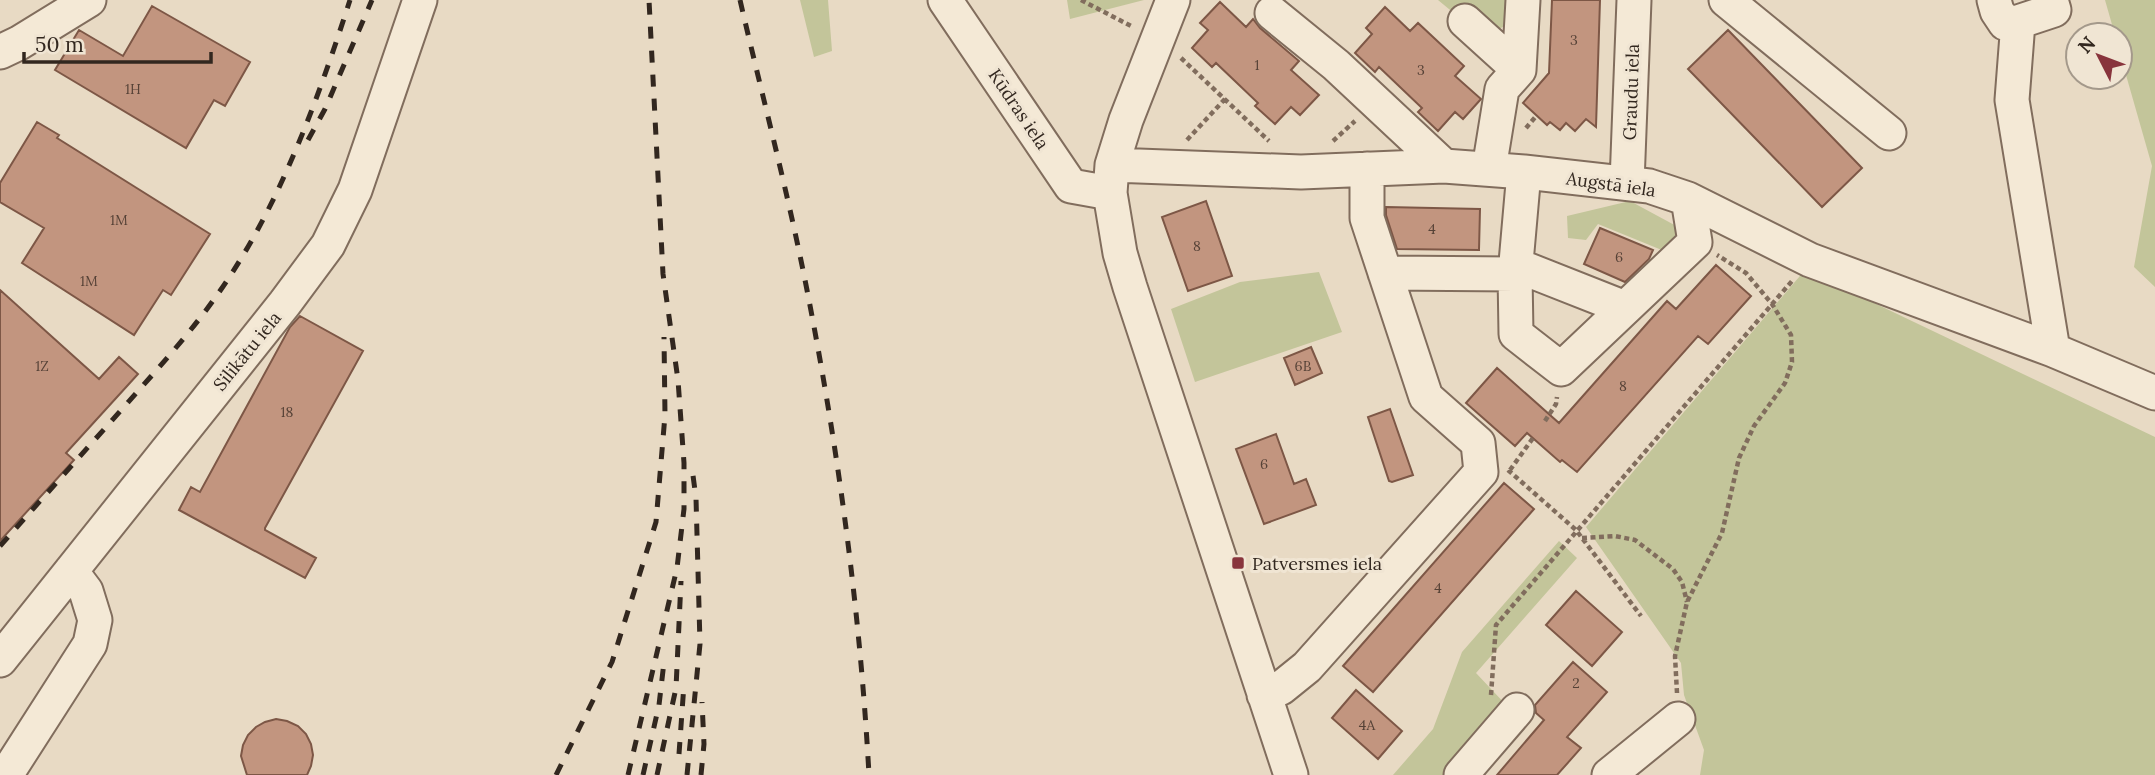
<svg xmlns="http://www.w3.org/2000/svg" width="2155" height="775" font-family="Lora,serif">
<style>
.green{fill:#c3c59a}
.building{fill:#c2957f;stroke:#7d5746;stroke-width:2}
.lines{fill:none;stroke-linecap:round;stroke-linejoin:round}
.minor-casing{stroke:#816d5d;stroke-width:37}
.path{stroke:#816d5d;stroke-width:4.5;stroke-dasharray:5 3.5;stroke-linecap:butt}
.minor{stroke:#f4e9d6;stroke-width:33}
.rail{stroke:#32271f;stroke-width:5;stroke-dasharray:12 12;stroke-linecap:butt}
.poi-dot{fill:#88343c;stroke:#f0e5d3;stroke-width:2.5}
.labels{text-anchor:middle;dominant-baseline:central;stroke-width:6;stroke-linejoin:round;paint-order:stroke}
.number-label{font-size:14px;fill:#564237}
.street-label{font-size:18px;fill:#32271f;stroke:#f0e5d3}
.poi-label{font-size:18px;fill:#32271f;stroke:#f0e5d3;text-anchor:start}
</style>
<rect width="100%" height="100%" fill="#e8dac4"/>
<path class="green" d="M 800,0 L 828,0 L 832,51 L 814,57 Z
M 1067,0 L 1144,0 L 1070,19 Z
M 1438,0 L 1511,0 L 1510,22 L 1498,30 L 1461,19 Z
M 2105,0 L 2155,0 L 2155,287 L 2134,267 L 2152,166 L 2120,54 L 2120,35 L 2115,35 Z
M 1630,201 L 1680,228 L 1674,255 L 1598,224 L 1586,240 L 1568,238 L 1567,216 Z
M 1805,270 L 2155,437 L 2155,775 L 1700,775 L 1704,750 L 1684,695 L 1681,663 L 1586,527 Z
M 1319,272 L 1342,332 L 1195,382 L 1171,309 L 1240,282 Z
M 1559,541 L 1577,558 L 1476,673 L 1508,707 L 1447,775 L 1393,775 L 1433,729 L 1462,652 Z"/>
<path class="building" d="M 1552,0 L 1600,0 L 1596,127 L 1586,119 L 1575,131 L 1566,123 L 1560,130 L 1550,122 L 1547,125 L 1523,103 L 1549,73 Z
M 1220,2 L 1246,27 L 1253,19 L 1260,28 L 1299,61 L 1291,70 L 1319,95 L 1300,115 L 1291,107 L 1275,124 L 1255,106 L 1258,103 L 1216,63 L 1212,67 L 1192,48 L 1208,30 L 1200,23 Z
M 152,6 L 250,62 L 225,106 L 214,100 L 186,148 L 55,70 L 79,30 L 123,56 Z
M 1385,7 L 1410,31 L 1418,23 L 1464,66 L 1455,76 L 1481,99 L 1463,119 L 1455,112 L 1438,131 L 1418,112 L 1422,108 L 1379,67 L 1375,72 L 1355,53 L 1372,34 L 1366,28 Z
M 1728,30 L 1862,168 L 1822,207 L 1688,69 Z
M 37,122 L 59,135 L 57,138 L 210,234 L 171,295 L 163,290 L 134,335 L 22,263 L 44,228 L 0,202 L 0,183 Z
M 1206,201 L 1232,276 L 1188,291 L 1162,217 Z
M 1386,207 L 1480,209 L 1479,250 L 1397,249 L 1386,215 Z
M 1600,228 L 1653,250 L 1649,259 L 1625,282 L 1584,264 Z
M 1716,265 L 1751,296 L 1708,344 L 1698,336 L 1577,472 L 1562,460 L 1560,462 L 1527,433 L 1515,446 L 1466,403 L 1497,368 L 1559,423 L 1667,301 L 1676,309 Z
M 0,290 L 99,379 L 119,357 L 138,374 L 66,453 L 74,460 L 0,541 Z
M 300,316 L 363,351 L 265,528 L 265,530 L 316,558 L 305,578 L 179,510 L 191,487 L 200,492 L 290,327 Z
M 1311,347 L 1322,373 L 1295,385 L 1284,358 Z
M 1390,409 L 1413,475 L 1392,482 L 1389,481 L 1368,417 Z
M 1276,434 L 1294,484 L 1306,479 L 1316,505 L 1264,524 L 1236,449 Z
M 1504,483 L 1534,509 L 1373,692 L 1343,666 Z
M 1576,591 L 1622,632 L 1592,666 L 1546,625 Z
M 1573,662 L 1607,692 L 1567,737 L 1581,748 L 1557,775 L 1497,775 L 1544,720 L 1536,713 L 1535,705 Z
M 1356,690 L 1402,731 L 1378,759 L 1332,718 Z
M 276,719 L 287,721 L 298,726 L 306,734 L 311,744 L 313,755 L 311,766 L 307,775 L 247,775 L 241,756 L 243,745 L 248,735 L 256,727 L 265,722 Z"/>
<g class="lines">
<defs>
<path id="minor" d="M 945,0 L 1071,186 L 1110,193
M 1173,0 L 1126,120 L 1112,165 L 1110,193 L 1120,253 L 1130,287 L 1291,775
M 1726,0 L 1889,133
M 1994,0 L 1997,11 L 2005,23 L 2018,22 L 2054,10 L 2051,0
M 1272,13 L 1336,65 L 1444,166
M 1465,21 L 1519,70
M 2018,22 L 2012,100 L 2053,350
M 0,52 L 19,43 L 89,0
M 1112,165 L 1301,172 L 1444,166 L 1524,172 L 1649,186 L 1688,199 L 1810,260 L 2053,350 L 2155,393
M 1489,169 L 1502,89 L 1519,70 L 1523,0
M 1524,172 L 1515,274 L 1516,334 L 1561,369 L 1695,242 L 1688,199
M 1627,183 L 1634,0
M 1516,265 L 1625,308
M 1385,273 L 1515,274
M 0,660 L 285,303 L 328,245 L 355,190 L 420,0
M 1264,695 L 1281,688 L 1307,667 L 1481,472 L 1478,443 L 1426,397 L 1367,218 L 1367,169
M 6,775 L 90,644 L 95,620 L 86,591 L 71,571
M 1461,775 L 1517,710
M 1609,775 L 1678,719"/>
</defs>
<use href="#minor" class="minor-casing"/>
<path class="path" d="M 1081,0 L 1133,27
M 1181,58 L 1269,141
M 1526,128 L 1537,115
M 1187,140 L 1225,99
M 1333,141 L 1355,121
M 1545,421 L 1556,404 L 1557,397
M 1508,470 L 1576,530 L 1641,616
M 1510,470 L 1533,438
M 1582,538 L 1615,536 L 1635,540 L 1673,569 L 1682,582 L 1687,602
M 1677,693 L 1675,656 L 1687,602 L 1722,533 L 1739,458 L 1754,426 L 1785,383 L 1792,362 L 1791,335 L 1772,304 L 1746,273 L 1717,255
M 1491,695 L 1496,625 L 1792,281"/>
<use href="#minor" class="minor"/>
<path class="rail" d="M 740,0 C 762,95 787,189 806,285 C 838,447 860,610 869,775
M 308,140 L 325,109 L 372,0
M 0,546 C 41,500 82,454 123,408 C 161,365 199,324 230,276 C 284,194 320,93 350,0
M 679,754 L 684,684
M 556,775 L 612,662 L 656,522 L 665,415 L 664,337
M 628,775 L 677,568 L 684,509 L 684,463 L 678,380 L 663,274 L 649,0
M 643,775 L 659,705 L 664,662
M 657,775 L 676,688 L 681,581
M 687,775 L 700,644 L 696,498 L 692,468
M 701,775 L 704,744 L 702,702"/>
</g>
<rect class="poi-dot" x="1231" y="556" width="14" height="14" rx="3.5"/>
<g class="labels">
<g class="number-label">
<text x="1574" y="40">3</text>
<text x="1257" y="65">1</text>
<text x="1421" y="70">3</text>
<text x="133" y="89">1H</text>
<text x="119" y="220">1M</text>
<text x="1432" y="229">4</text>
<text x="1197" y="246">8</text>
<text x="1619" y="257">6</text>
<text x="89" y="281">1M</text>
<text x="42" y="366">1Z</text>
<text x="1303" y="366">6B</text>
<text x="1623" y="386">8</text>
<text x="287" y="412">18</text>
<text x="1264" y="464">6</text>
<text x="1438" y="588">4</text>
<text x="1576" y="683">2</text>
<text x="1367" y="725">4A</text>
</g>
<g class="street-label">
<text transform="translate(1631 92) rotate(-88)">Graudu iela</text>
<text transform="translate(1019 109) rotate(56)">Kūdras iela</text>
<text transform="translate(1611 184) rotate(8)">Augstā iela</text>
<text transform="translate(247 351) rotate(-51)">Silikātu iela</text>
</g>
<g class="poi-label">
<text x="1252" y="563">Patversmes iela</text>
</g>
</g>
<g transform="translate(2099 56) rotate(312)"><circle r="33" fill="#f0e5d3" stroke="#a4998b" stroke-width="2"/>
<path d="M0-5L12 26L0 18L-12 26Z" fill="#88343c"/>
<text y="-10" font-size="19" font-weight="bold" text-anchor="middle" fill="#32271f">N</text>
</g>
<path d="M24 52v10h187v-10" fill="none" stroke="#32271f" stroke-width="3.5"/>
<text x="35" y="52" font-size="21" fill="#32271f" stroke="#f0e5d3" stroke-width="5" paint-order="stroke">50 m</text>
</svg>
